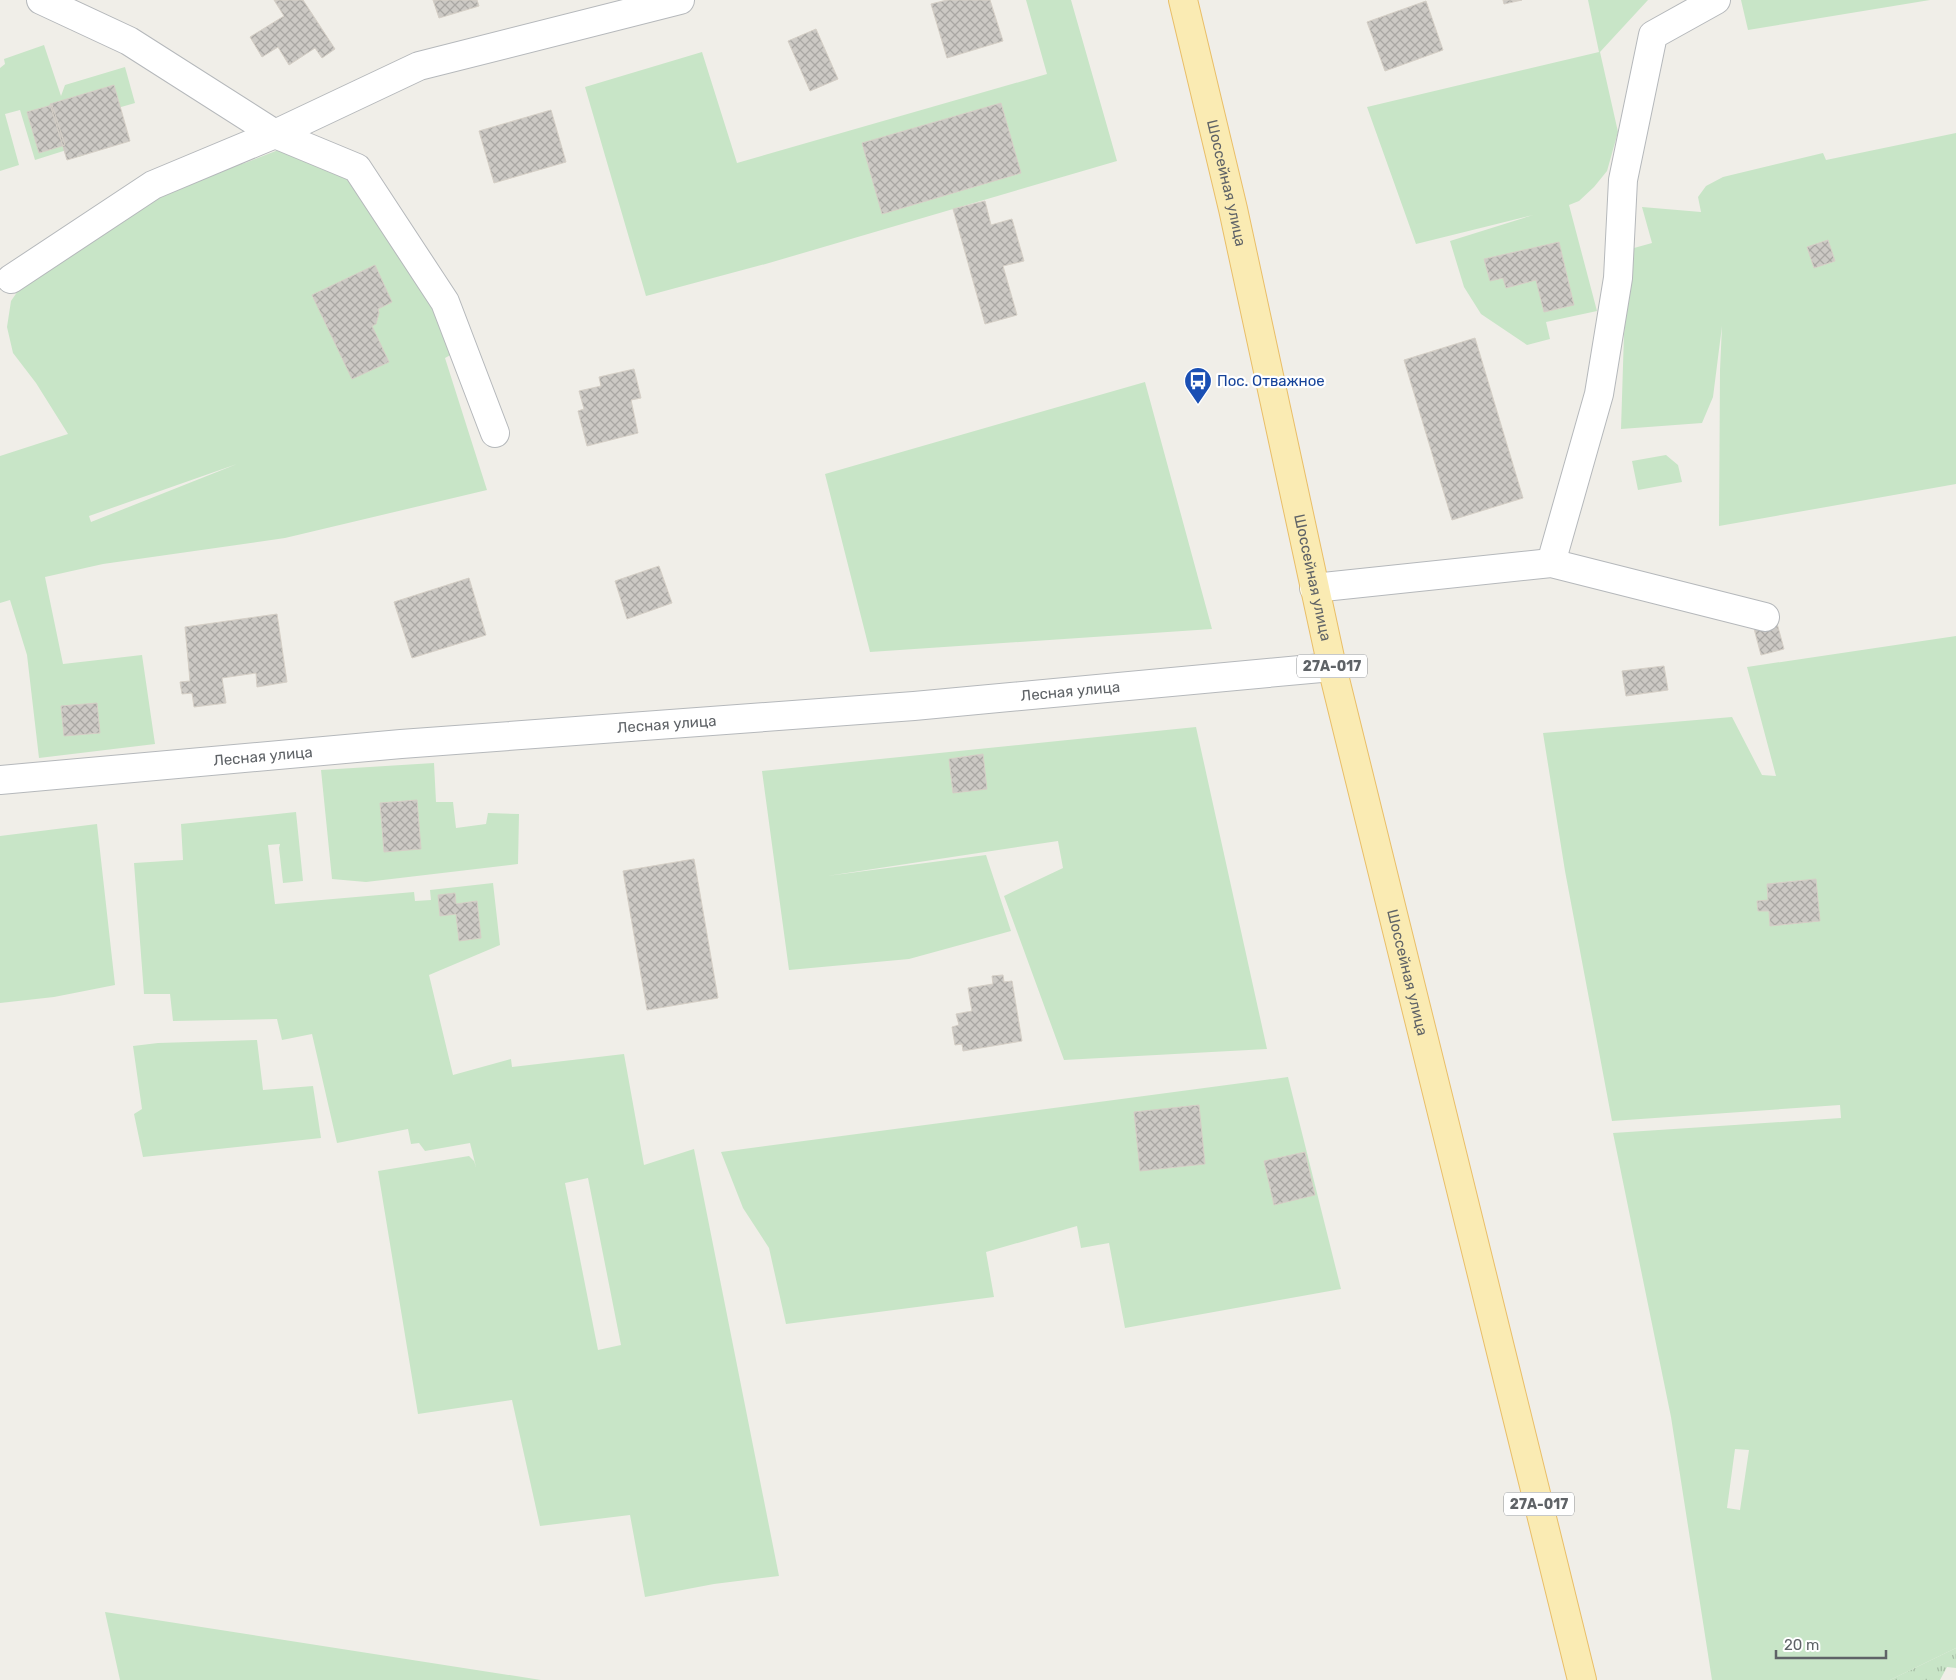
<svg xmlns="http://www.w3.org/2000/svg" width="1956" height="1680" font-family="Rubik,sans-serif">
<style>
.grass{fill:url(#grass-tufts)}
.garden{fill:#c8e5c7;fill-rule:evenodd}
.building{fill:url(#building-cross-hatch);stroke:#d5cfc6}
.lines{fill:none;stroke-linecap:round;stroke-linejoin:round}
.street-casing{stroke:#b5b8bb;stroke-width:30}
.primary-casing{stroke:#e9be68;stroke-width:30}
.street{stroke:#fff;stroke-width:28}
.primary{stroke:#faebb3;stroke-width:28}
.labels{text-anchor:middle;dominant-baseline:central;stroke-width:4.5;stroke-linejoin:round;paint-order:stroke}
.shield{fill:#fff;stroke:#8f9295;stroke-width:1}
.shield-label{font-size:14px;font-weight:bold;fill:#5f6367}
.street-label{font-size:15px;fill:#5f6367;stroke:#fff}
.transit-label{font-size:15px;fill:#164399;stroke:#fff;text-anchor:start}
</style>
<defs>
<pattern id="grass-tufts" width="24" height="20" patternUnits="userSpaceOnUse" patternTransform="scale(1.25)"><rect width="24" height="20" fill="#c8e5c7"/><path d="M3 7l-1-3M5 7V3M7 7l1-3M15 17l-1-3M17 17v-4M19 17l1-3" fill="none" stroke="#a6bda5"/></pattern>
<pattern id="building-cross-hatch" width="8" height="8" patternUnits="userSpaceOnUse" patternTransform="scale(1.25)"><rect width="8" height="8" fill="#ccc9c4"/><path d="M0 0l8 8M0 8l8-8" fill="none" stroke="#a9a7a3"/></pattern>
</defs>
<rect width="100%" height="100%" fill="#f0eee8"/>
<path class="grass" d="M 1956,1648 L 1956,1668 L 1947,1667 L 1940,1680 L 1890,1680 Z"/>
<path class="garden" d="M 1026,0 L 1071,0 L 1117,161 L 769,263 L 646,296 L 585,87 L 702,52 L 737,163 L 1047,74 Z
M 1588,0 L 1648,0 L 1600,52 L 1618,132 L 1607,171 L 1594,187 L 1579,201 L 1569,205 L 1597,311 L 1546,322 L 1550,339 L 1527,345 L 1481,314 L 1464,287 L 1450,241 L 1533,215 L 1416,244 L 1367,107 L 1599,52 Z
M 1741,0 L 1930,0 L 1748,30 Z
M 44,45 L 61,96 L 65,85 L 125,67 L 135,103 L 76,120 L 86,154 L 79,157 L 76,147 L 35,160 L 20,110 L 5,114 L 19,165 L 0,171 L 0,68 L 5,64 L 4,59 Z
M 1956,133 L 1956,484 L 1719,526 L 1720,370 L 1722,326 L 1713,397 L 1702,423 L 1621,429 L 1624,334 L 1627,298 L 1616,253 L 1652,243 L 1642,207 L 1701,212 L 1698,197 L 1706,186 L 1723,177 L 1823,153 L 1826,160 Z
M 314,136 L 435,296 L 454,353 L 445,358 L 487,490 L 285,538 L 103,564 L 45,577 L 63,664 L 142,655 L 155,744 L 39,758 L 27,655 L 10,600 L 0,603 L 0,456 L 68,434 L 36,383 L 13,353 L 7,327 L 11,301 L 26,279 L 66,245 L 210,172 L 245,163 ZM 237,464 L 91,522 L 89,516 Z
M 1145,382 L 1212,629 L 870,652 L 825,474 Z
M 1666,455 L 1678,465 L 1682,482 L 1638,490 L 1632,461 Z
M 1956,636 L 1956,1648 L 1890,1680 L 1712,1680 L 1671,1417 L 1613,1133 L 1841,1118 L 1840,1105 L 1612,1121 L 1565,871 L 1543,733 L 1732,717 L 1762,775 L 1776,776 L 1747,667 ZM 1735,1449 L 1749,1450 L 1740,1510 L 1727,1508 Z
M 1196,727 L 1267,1049 L 1064,1060 L 1004,896 L 1063,868 L 1058,841 L 827,876 L 986,855 L 1011,931 L 909,959 L 789,970 L 762,771 Z
M 434,763 L 436,802 L 453,802 L 456,828 L 486,824 L 488,813 L 519,814 L 518,864 L 366,882 L 332,879 L 321,770 Z
M 296,812 L 303,881 L 283,883 L 279,848 L 280,844 L 268,845 L 275,904 L 414,892 L 415,901 L 431,900 L 430,890 L 493,883 L 500,945 L 429,975 L 453,1075 L 511,1059 L 512,1067 L 624,1054 L 644,1165 L 694,1149 L 779,1576 L 714,1584 L 645,1597 L 630,1515 L 540,1526 L 512,1400 L 418,1414 L 378,1171 L 469,1156 L 474,1161 L 476,1167 L 470,1143 L 425,1151 L 419,1143 L 411,1144 L 408,1129 L 337,1143 L 312,1034 L 282,1040 L 277,1019 L 173,1021 L 170,994 L 144,994 L 134,863 L 183,860 L 181,824 ZM 588,1178 L 621,1345 L 598,1350 L 565,1183 Z
M 97,824 L 115,985 L 54,997 L 0,1003 L 0,836 Z
M 257,1040 L 263,1090 L 313,1086 L 321,1138 L 143,1157 L 134,1114 L 142,1109 L 133,1046 L 158,1043 Z
M 1288,1077 L 1341,1289 L 1125,1328 L 1109,1243 L 1081,1248 L 1077,1226 L 986,1252 L 994,1297 L 786,1324 L 769,1248 L 743,1208 L 721,1152 Z
M 105,1612 L 541,1680 L 120,1680 Z"/>
<path class="building" d="M 274,0 L 303,0 L 335,49 L 322,58 L 315,48 L 289,65 L 278,47 L 262,57 L 250,37 L 284,16 Z
M 433,0 L 477,0 L 479,6 L 439,18 Z
M 947,0 L 990,0 L 1003,41 L 947,58 L 931,4 Z
M 1503,0 L 1522,0 L 1504,4 Z
M 1426,1 L 1443,50 L 1385,71 L 1367,22 Z
M 816,29 L 838,79 L 810,91 L 788,41 Z
M 114,85 L 130,141 L 67,160 L 50,104 Z
M 1001,103 L 1021,173 L 882,214 L 862,143 Z
M 52,105 L 65,145 L 39,153 L 27,112 Z
M 551,110 L 566,162 L 494,183 L 479,131 Z
M 985,201 L 991,225 L 1012,219 L 1024,261 L 1003,266 L 1017,315 L 985,324 L 953,209 Z
M 1828,240 L 1835,261 L 1814,268 L 1807,247 Z
M 1559,242 L 1574,305 L 1544,312 L 1536,280 L 1506,288 L 1503,278 L 1490,281 L 1484,259 Z
M 375,265 L 392,302 L 378,309 L 379,313 L 376,324 L 372,326 L 389,362 L 352,379 L 312,295 Z
M 1475,338 L 1523,498 L 1452,520 L 1404,360 Z
M 634,369 L 641,398 L 631,400 L 638,433 L 587,446 L 578,411 L 584,409 L 579,391 L 601,386 L 599,377 Z
M 659,566 L 672,603 L 627,619 L 615,581 Z
M 469,578 L 486,635 L 412,658 L 394,602 Z
M 277,614 L 287,682 L 257,687 L 256,673 L 222,678 L 226,703 L 194,707 L 192,693 L 182,694 L 180,682 L 190,681 L 185,627 Z
M 1775,616 L 1784,649 L 1761,655 L 1752,621 Z
M 1664,666 L 1668,690 L 1626,696 L 1622,671 Z
M 97,703 L 100,733 L 64,736 L 61,706 Z
M 983,754 L 987,789 L 953,793 L 949,759 Z
M 417,800 L 421,849 L 384,852 L 380,803 Z
M 694,859 L 718,998 L 647,1010 L 623,871 Z
M 1816,879 L 1820,921 L 1770,926 L 1769,911 L 1758,911 L 1757,901 L 1768,900 L 1767,884 Z
M 455,893 L 456,904 L 477,901 L 481,938 L 459,941 L 456,914 L 440,916 L 438,895 Z
M 1003,975 L 1004,982 L 1012,981 L 1022,1041 L 963,1051 L 962,1044 L 955,1045 L 952,1027 L 959,1025 L 956,1014 L 972,1011 L 968,988 L 993,984 L 992,976 Z
M 1199,1105 L 1205,1164 L 1140,1171 L 1134,1112 Z
M 1305,1152 L 1315,1195 L 1274,1205 L 1264,1161 Z"/>
<g class="lines">
<defs>
<g id="street">
<path d="M 41,0 L 129,41 L 275,134 L 357,168 L 445,302 L 495,433"/>
<path d="M 11,279 L 153,185 L 275,134 L 419,66 L 680,0"/>
<path d="M 1551,563 L 1599,394 L 1618,278 L 1623,180 L 1653,35 L 1716,0"/>
<path d="M 1314,588 L 1551,563 L 1765,617"/>
<path id="s1" d="M 0,780 L 401,744 L 914,706 L 1332,667"/>
</g>
<g id="primary">
<path id="s2" d="M 1183,0 L 1233,209 L 1332,667 L 1582,1680"/>
</g>
</defs>
<use href="#street" class="street-casing"/>
<use href="#primary" class="primary-casing"/>
<use href="#street" class="street"/>
<use href="#primary" class="primary"/>
</g>
<defs>
<symbol id="bus-pin" viewBox="-11 -11 22 30"><path d="M0 17L-7.5 6A9.5 9.5 0 1 1 7.5 6Z" fill="#1a4fb4" stroke="#fff"/><path d="M-5-6H5V4H4V6H2V4H-2V6H-4V4H-5ZM-3.5-4V0h7V-4ZM-3.5 1.2v1.5H-2V1.2ZM2 1.2v1.5H3.5V1.2Z" fill="#fff"/></symbol>
</defs>
<g fill-rule="evenodd">
<use href="#bus-pin" x="1182" y="365" width="32" height="43"/>
</g>
<g class="labels">
<g class="shield">
<rect x="1297" y="654.5" width="70" height="23" rx="4"/>
<rect x="1504" y="1492.5" width="70" height="23" rx="4"/>
</g>
<g class="shield-label">
<text x="1332" y="666">27А-017</text>
<text x="1539" y="1504">27А-017</text>
</g>
<g class="street-label">
<text stroke="none"><textPath href="#s2" startOffset="188">Шоссейная улица</textPath></text>
<text stroke="none"><textPath href="#s2" startOffset="592">Шоссейная улица</textPath></text>
<text stroke="none"><textPath href="#s1" startOffset="1074">Лесная улица</textPath></text>
<text stroke="none"><textPath href="#s1" startOffset="669">Лесная улица</textPath></text>
<text stroke="none"><textPath href="#s1" startOffset="264">Лесная улица</textPath></text>
<text stroke="none"><textPath href="#s2" startOffset="998">Шоссейная улица</textPath></text>
</g>
<g class="transit-label">
<text x="1217" y="381">Пос. Отважное</text>
</g>
</g>
<path d="M1776 1650v8h110v-8" fill="none" stroke="#5f6367" stroke-width="2.5"/>
<text x="1784" y="1650" font-size="15" fill="#5f6367" stroke="#ffffff" stroke-width="4" paint-order="stroke">20 m</text>
</svg>
